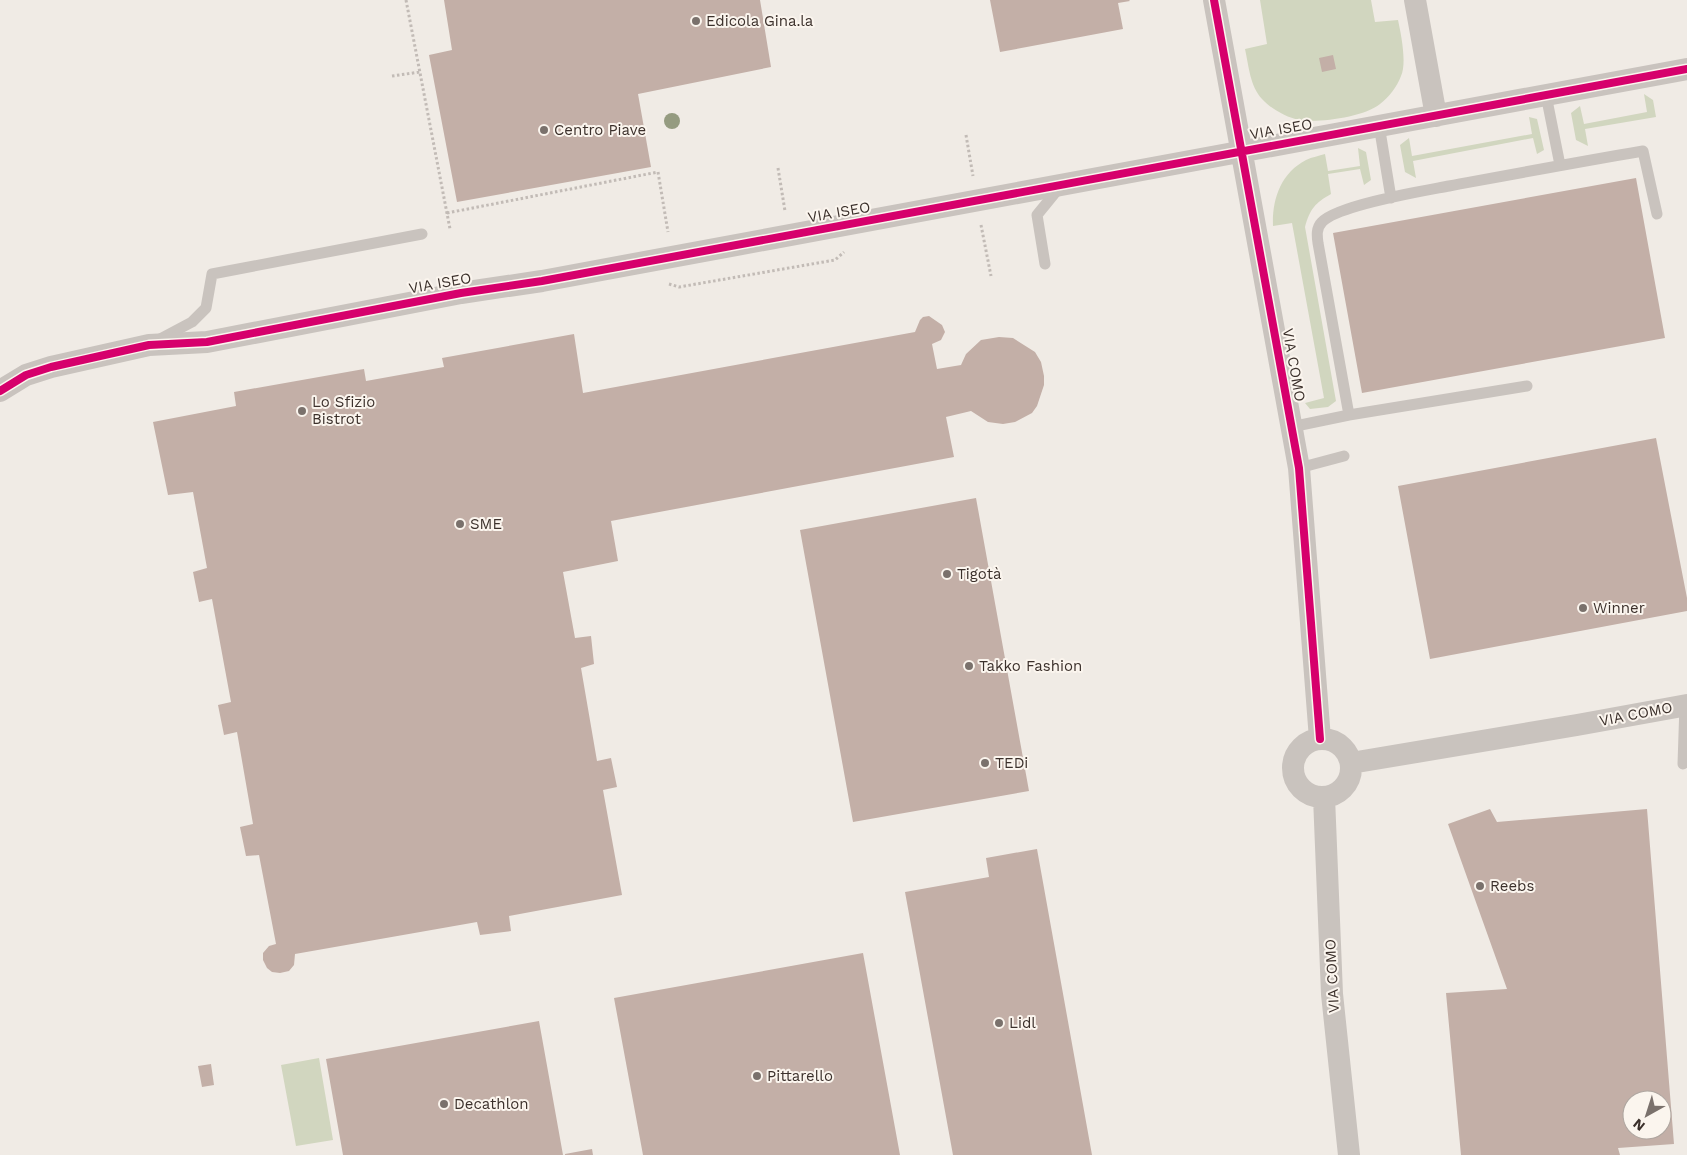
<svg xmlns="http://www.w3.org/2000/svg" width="1687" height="1155" font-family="'Work Sans',sans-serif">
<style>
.green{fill:#d1d6bf}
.building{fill:#c3afa7;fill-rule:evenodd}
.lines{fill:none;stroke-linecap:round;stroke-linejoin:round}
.path{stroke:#c2bbb6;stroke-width:3;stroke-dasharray:2.5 2.5;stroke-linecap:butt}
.service{stroke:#c9c3be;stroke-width:11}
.minor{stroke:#c9c3be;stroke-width:22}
.cycleway-casing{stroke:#fbf5ee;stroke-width:11}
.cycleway{stroke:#d6006c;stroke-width:8}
.tree{fill:#959b80}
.poi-dot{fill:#7a716c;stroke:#fbf5ee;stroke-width:2}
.labels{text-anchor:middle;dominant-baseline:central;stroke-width:4;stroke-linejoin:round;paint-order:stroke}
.poi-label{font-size:15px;fill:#3b302b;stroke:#fbf5ee;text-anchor:start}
.street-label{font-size:15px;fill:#3b302b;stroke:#fbf5ee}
</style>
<rect width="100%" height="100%" fill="#f0ebe5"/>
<path class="green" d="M 1260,0 L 1371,0 L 1375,22 L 1398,20 C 1401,34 1407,63 1401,76 C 1397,87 1389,97 1380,104 C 1364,117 1320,123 1299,120 C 1286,117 1271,109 1262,99 C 1250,86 1249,67 1245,49 L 1267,44 Z
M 1644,94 L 1653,100 L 1656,117 L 1585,129 L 1588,146 L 1576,140 L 1571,113 L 1580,106 L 1584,124 L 1647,112 Z
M 1529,117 L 1537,119 L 1544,150 L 1537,154 L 1533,138 L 1413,161 L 1416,178 L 1405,172 L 1400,145 L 1409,138 L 1412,156 L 1532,134 Z
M 1358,148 L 1366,152 L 1371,180 L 1364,185 L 1360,169 L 1328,174 L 1331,194 C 1315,203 1310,209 1305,227 L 1336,401 L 1328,407 L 1310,409 L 1305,403 L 1324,398 L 1292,223 L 1273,226 C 1272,199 1281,173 1306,160 C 1312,157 1319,156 1325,154 L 1328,171 L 1360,166 Z
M 319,1058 L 333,1140 L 296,1146 L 281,1065 Z"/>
<path class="building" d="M 444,0 L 760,0 L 771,67 L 638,94 L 651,167 L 457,202 L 429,55 L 452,50 Z
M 990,0 L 1129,0 L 1130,1 L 1118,3 L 1123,29 L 1000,52 Z
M 1333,55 L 1336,69 L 1322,72 L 1319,58 Z
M 1636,178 L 1665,338 L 1362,393 L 1333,233 Z
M 929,316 L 942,325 L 945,332 L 941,340 L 932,344 L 937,369 L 961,365 L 966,354 L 981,340 L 999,337 L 1013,338 L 1035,352 L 1041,362 L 1044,376 L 1044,385 L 1037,406 L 1032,413 L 1015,422 L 1003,424 L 988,422 L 971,411 L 946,417 L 954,457 L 611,521 L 618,561 L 563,572 L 575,638 L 591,636 L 594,664 L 581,668 L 597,761 L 611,758 L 617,787 L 603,790 L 622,895 L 509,916 L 511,931 L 480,935 L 477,922 L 295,954 L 294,965 L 289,971 L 280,973 L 272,972 L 267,968 L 263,960 L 263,953 L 269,946 L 276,944 L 259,855 L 246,856 L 240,827 L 253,824 L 237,732 L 224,735 L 218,705 L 231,702 L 212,599 L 199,602 L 193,572 L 207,568 L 193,492 L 168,495 L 153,422 L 236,406 L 234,392 L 364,369 L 366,381 L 444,367 L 442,358 L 574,334 L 583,393 L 915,332 L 920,320 L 923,317 Z
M 1656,438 L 1687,598 L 1687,611 L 1430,659 L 1398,486 Z
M 976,498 L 1029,791 L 853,822 L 800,530 Z
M 1490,809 L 1497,822 L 1647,809 L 1674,1144 L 1618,1148 L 1620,1155 L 1461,1155 L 1446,993 L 1507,989 L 1448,824 ZM 1632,1100 L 1662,1100 L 1662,1130 L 1632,1130 Z
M 1037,849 L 1092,1155 L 953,1155 L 905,892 L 989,877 L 986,858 Z
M 863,953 L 900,1155 L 643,1155 L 614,998 Z
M 539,1021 L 563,1155 L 343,1155 L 326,1059 Z
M 211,1064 L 214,1085 L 202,1087 L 198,1066 Z
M 592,1149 L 593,1155 L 565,1155 L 565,1154 Z"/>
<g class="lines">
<path class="path" d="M 406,0 L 450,229
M 392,76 L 420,72
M 966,135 L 973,176
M 778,168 L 785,211
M 447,213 L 658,172 L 668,232
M 981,225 L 991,276
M 669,284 L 679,287 L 835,260 L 844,252"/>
<path class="service" d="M 1546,95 L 1560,165
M 1379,125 L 1391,198
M 1045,264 L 1037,215 L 1059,188
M 160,339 L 192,322 L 206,308 L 212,274 L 422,234
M 1349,415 L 1318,243 C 1317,236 1316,228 1322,222 C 1338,205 1423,191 1449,186 C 1514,174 1578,162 1643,151 L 1657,214
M 1291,427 L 1349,415 L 1527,386
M 1299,468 L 1344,456
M 1683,764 L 1685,705"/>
<path class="minor" d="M 1214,0 L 1299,468 L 1320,739
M 1415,0 L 1436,116
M 0,391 L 26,375 L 51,367 L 149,345 L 207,342 L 461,293 L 542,281 L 1687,69
M1293 768a29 29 0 1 1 58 0a29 29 0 1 1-58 0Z
M 1351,763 L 1577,725 L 1687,705
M 1324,797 L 1332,994 L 1349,1155"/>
<defs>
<path id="cycleway" d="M 1214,0 L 1299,468 L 1320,739
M 0,391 L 26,375 L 51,367 L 149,345 L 207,342 L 461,293 L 542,281 L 1687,69"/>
</defs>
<use href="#cycleway" class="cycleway-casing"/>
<use href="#cycleway" class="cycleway"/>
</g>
<circle class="tree" cx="672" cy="121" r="8"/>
<g class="poi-dot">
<circle cx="696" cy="21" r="5"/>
<circle cx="544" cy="130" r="5"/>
<circle cx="302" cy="411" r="5"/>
<circle cx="460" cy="524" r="5"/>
<circle cx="947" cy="574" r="5"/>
<circle cx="1583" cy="608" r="5"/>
<circle cx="969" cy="666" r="5"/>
<circle cx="985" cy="763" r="5"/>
<circle cx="1480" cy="886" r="5"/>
<circle cx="999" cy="1023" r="5"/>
<circle cx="757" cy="1076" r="5"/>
<circle cx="444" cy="1104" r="5"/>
</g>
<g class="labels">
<g class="poi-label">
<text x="706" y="21">Edicola Gina.la</text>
<text x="554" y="130">Centro Piave</text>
<text x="312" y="402">Lo Sfizio<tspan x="312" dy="17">Bistrot</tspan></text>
<text x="470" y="524">SME</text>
<text x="957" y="574">Tigotà</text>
<text x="1593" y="608">Winner</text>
<text x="979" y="666">Takko Fashion</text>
<text x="995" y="763">TEDi</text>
<text x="1490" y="886">Reebs</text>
<text x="1009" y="1023">Lidl</text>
<text x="767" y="1076">Pittarello</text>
<text x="454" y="1104">Decathlon</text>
</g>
<g class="street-label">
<text transform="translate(1281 129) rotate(-10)">VIA ISEO</text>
<text transform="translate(839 212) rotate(-10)">VIA ISEO</text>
<text transform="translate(440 283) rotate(-10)">VIA ISEO</text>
<text transform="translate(1294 365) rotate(80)">VIA COMO</text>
<text transform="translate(1636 714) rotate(-11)">VIA COMO</text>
<text transform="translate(1332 976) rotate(-93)">VIA COMO</text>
</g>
</g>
<g transform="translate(1647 1115) rotate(219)"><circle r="24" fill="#fbf5ee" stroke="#aea6a0"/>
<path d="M0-4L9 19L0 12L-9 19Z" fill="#7a716c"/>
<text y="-8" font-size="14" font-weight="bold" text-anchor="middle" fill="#3b302b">N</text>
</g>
</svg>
